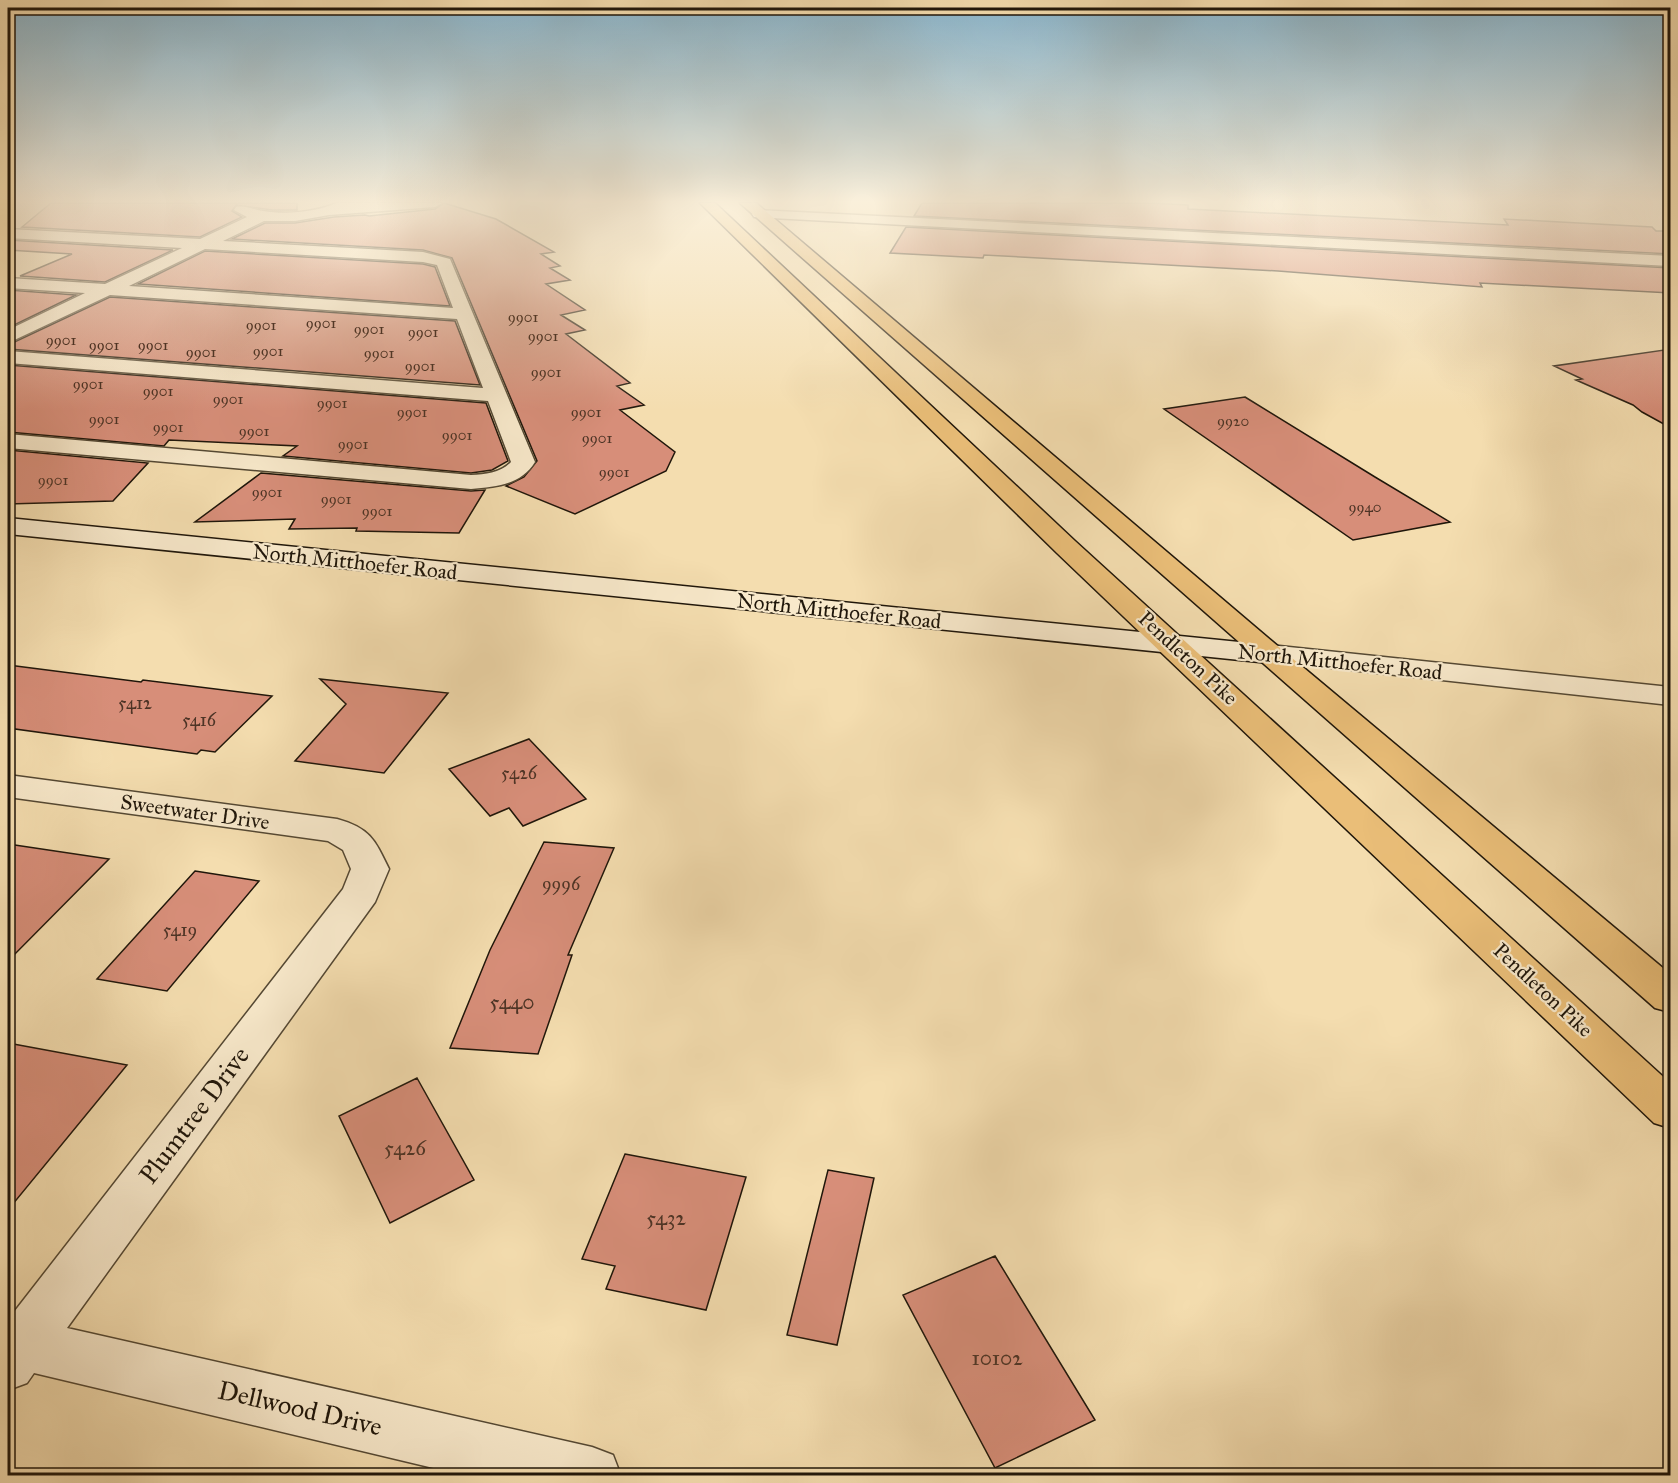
<svg xmlns="http://www.w3.org/2000/svg" width="1678" height="1483" font-family="'IM FELL Great Primer',serif">
<style>
.building{fill:#d78e79;stroke:#1f160a;stroke-width:1.5}
.lines{fill:none;stroke-linecap:round;stroke-linejoin:round}
.minor-casing{stroke:#544833;stroke-width:3}
.tertiary-casing{stroke:#544833;stroke-width:3}
.secondary-casing{stroke:#1f160a;stroke-width:3}
.primary-casing{stroke:#1f160a;stroke-width:3}
.minor{fill:#f8e9cb;fill-rule:evenodd}
.tertiary{fill:#f8e9cb;fill-rule:evenodd}
.secondary{fill:#f8e9cb;fill-rule:evenodd}
.primary{fill:#eabe78;fill-rule:evenodd}
.labels{text-anchor:middle;dominant-baseline:central;stroke-width:4.5;stroke-linejoin:round;paint-order:stroke}
.far-number-label{font-size:15px;fill:#4d3426}
.number-label{font-size:18px;fill:#4d3426}
.street-label{font-size:21px;fill:#1f160a;stroke:#f8e9cb}
.near-number-label{font-size:21px;fill:#4d3426}
.near-street-label{font-size:26px;fill:#1f160a;stroke:#f8e9cb}
</style>
<rect width="100%" height="100%" fill="#f4ddaf"/>
<filter id="stains"><feTurbulence type="fractalNoise" baseFrequency=".00333" numOctaves="4"/><feColorMatrix values="0 0 0 0 .2 0 0 0 0 .09 0 0 0 0 .02 0 0 0 .5 -.17"/></filter>
<radialGradient id="worn" r=".72"><stop offset=".6" stop-color="#630" stop-opacity="0"/><stop offset="1" stop-color="#630" stop-opacity=".3"/></radialGradient>
<path class="building" d="M 51,203 L 297,203 L 297,210 L 272,210 L 236,205 L 232,211 L 242,217 L 200,237 L 22,227 Z
M 444,203 L 496,219 L 554,252 L 541,254 L 560,266 L 550,268 L 570,280 L 546,284 L 585,310 L 561,315 L 585,330 L 566,334 L 630,383 L 617,386 L 644,405 L 620,410 L 675,452 L 666,471 L 575,514 L 506,486 L 524,477 L 537,461 L 452,258 L 423,250 L 232,239 L 265,223 L 295,223 L 334,217 L 365,215 L 369,216 L 435,209 Z
M 922,203 L 1149,203 L 1188,205 L 1188,209 L 1508,225 L 1504,219 L 1652,227 L 1656,231 L 1671,231 L 1671,254 L 914,216 Z
M 906,227 L 1671,268 L 1671,293 L 1480,283 L 1482,287 L 1278,271 L 984,255 L 983,258 L 890,253 Z
M 8,240 L 173,250 L 105,282 L 20,276 L 72,254 L 8,250 Z
M 205,251 L 423,264 L 435,267 L 450,306 L 138,284 Z
M 8,290 L 76,295 L 8,328 Z
M 110,297 L 455,321 L 480,385 L 8,349 L 8,345 Z
M 1671,349 L 1671,428 L 1642,412 L 1633,405 L 1576,380 L 1582,379 L 1554,366 Z
M 8,365 L 486,403 L 508,461 L 492,470 L 471,473 L 283,456 L 297,446 L 169,440 L 164,446 L 8,432 Z
M 1245,397 L 1375,477 L 1450,522 L 1353,540 L 1164,409 Z
M 8,450 L 148,463 L 113,501 L 8,504 Z
M 261,473 L 471,491 L 485,490 L 459,533 L 356,531 L 357,528 L 289,529 L 295,519 L 195,522 Z
M 8,665 L 141,682 L 143,680 L 272,696 L 215,752 L 201,750 L 197,754 L 8,728 Z
M 320,679 L 448,693 L 384,773 L 295,761 L 346,704 Z
M 529,739 L 586,799 L 523,826 L 509,808 L 490,816 L 449,769 Z
M 544,842 L 614,848 L 568,955 L 572,955 L 538,1054 L 450,1048 L 490,950 Z
M 8,844 L 109,859 L 8,961 Z
M 195,871 L 259,881 L 167,991 L 97,979 Z
M 8,1043 L 127,1065 L 8,1210 Z
M 417,1078 L 474,1180 L 390,1223 L 339,1116 Z
M 625,1154 L 746,1177 L 706,1310 L 606,1289 L 615,1266 L 582,1259 Z
M 828,1170 L 874,1178 L 837,1345 L 787,1335 Z
M 995,1256 L 1095,1420 L 995,1468 L 903,1295 Z"/>
<g class="lines">
<defs>
<path id="minor" d="M 337,203 L 442,203 L 435,207 L 329,215 L 295,221 L 264,221 L 223,241 L 423,252 L 450,259 L 535,462 C 521,485 496,487 471,489 L 8,448 L 8,434 L 471,475 C 486,474 500,473 511,462 L 488,401 L 8,363 L 8,351 L 483,388 L 457,319 L 110,295 L 8,343 L 8,330 L 85,293 L 8,288 L 8,278 L 105,284 L 182,248 L 8,238 L 8,229 L 200,239 L 247,217 L 234,210 L 236,207 C 245,205 254,210 263,211 C 287,215 315,212 337,203 ZM 205,249 L 423,262 L 437,265 L 453,308 L 129,286 Z
M 759,210 L 1670,256 L 1670,266 L 754,217 L 752,214 L 754,211 Z
M 8,775 L 337,819 C 370,828 375,840 389,869 L 375,902 L 67,1328 L 592,1447 L 613,1455 L 621,1476 L 467,1476 L 34,1373 L 27,1383 L 8,1390 L 8,1315 L 11,1316 L 343,889 L 351,869 L 343,850 L 328,841 L 8,797 Z"/>
<path id="tertiary" d="M 1269,645 L 1670,687 L 1670,705 L 1258,660 L 1254,654 L 1258,648 Z"/>
<path id="secondary" d="M 8,518 L 1269,645 L 1280,648 L 1284,654 L 1280,660 L 1269,663 L 8,534 Z"/>
<path id="primary" d="M 700,203 L 715,203 L 1075,541 L 1670,1083 L 1670,1128 L 1654,1123 L 1057,553 Z
M 740,203 L 756,203 L 1280,648 L 1670,974 L 1670,1012 L 1655,1008 Z"/>
</defs>
<use href="#minor" class="minor-casing"/>
<use href="#tertiary" class="tertiary-casing"/>
<use href="#secondary" class="secondary-casing"/>
<use href="#primary" class="primary-casing"/>
<use href="#minor" class="minor"/>
<use href="#tertiary" class="tertiary"/>
<use href="#secondary" class="secondary"/>
<use href="#primary" class="primary"/>
</g>
<linearGradient id="sky" x2="0" y2="1"><stop stop-color="#89b7d0"/><stop offset="0.49" stop-color="#faf0db"/><stop offset="1" stop-color="#faf0db" stop-opacity="0"/></linearGradient>
<rect width="1678" height="411" fill="url(#sky)"/>
<g class="labels">
<g class="far-number-label">
<text x="523" y="317">9901</text>
<text x="321" y="323">9901</text>
<text x="261" y="325">9901</text>
<text x="369" y="329">9901</text>
<text x="423" y="332">9901</text>
<text x="543" y="336">9901</text>
<text x="61" y="340">9901</text>
<text x="104" y="345">9901</text>
<text x="153" y="345">9901</text>
<text x="268" y="351">9901</text>
<text x="201" y="352">9901</text>
<text x="379" y="353">9901</text>
<text x="420" y="366">9901</text>
<text x="546" y="372">9901</text>
<text x="88" y="384">9901</text>
<text x="158" y="391">9901</text>
<text x="228" y="399">9901</text>
<text x="332" y="403">9901</text>
<text x="412" y="412">9901</text>
<text x="586" y="412">9901</text>
<text x="104" y="419">9901</text>
<text x="1233" y="421">9920</text>
<text x="168" y="427">9901</text>
<text x="254" y="431">9901</text>
<text x="457" y="435">9901</text>
<text x="597" y="438">9901</text>
<text x="353" y="444">9901</text>
<text x="614" y="472">9901</text>
<text x="53" y="480">9901</text>
<text x="267" y="492">9901</text>
<text x="336" y="499">9901</text>
<text x="1365" y="507">9940</text>
<text x="377" y="511">9901</text>
</g>
<g class="number-label">
<text x="135" y="703">5412</text>
<text x="199" y="720">5416</text>
<text x="519" y="773">5426</text>
<text x="561" y="884">9996</text>
<text x="180" y="930">5419</text>
</g>
<g class="street-label">
<text transform="translate(355 562) rotate(6)">North Mitthoefer Road</text>
<text transform="translate(839 611) rotate(6)">North Mitthoefer Road</text>
<text transform="translate(1188 658) rotate(43)">Pendleton Pike</text>
<text transform="translate(1340 662) rotate(6)">North Mitthoefer Road</text>
<text transform="translate(195 812) rotate(8)">Sweetwater Drive</text>
<text transform="translate(1543 990) rotate(43)">Pendleton Pike</text>
</g>
<g class="near-number-label">
<text x="512" y="1002">5440</text>
<text x="405" y="1148">5426</text>
<text x="666" y="1218">5432</text>
<text x="997" y="1358">10102</text>
</g>
<g class="near-street-label">
<text transform="translate(194 1115) rotate(-53)">Plumtree Drive</text>
<text transform="translate(300 1408) rotate(13)">Dellwood Drive</text>
</g>
</g>
<rect width="1678" height="1483" fill="none" stroke="#f4ddaf" stroke-width="30"/>
<rect x="9" y="9" width="1660" height="1465" fill="none" stroke="#1f160a" stroke-width="3"/>
<rect x="15" y="15" width="1648" height="1453" fill="none" stroke="#1f160a" stroke-width="1.5"/>
<rect width="100%" height="100%" filter="url(#stains)"/>
<rect width="100%" height="100%" fill="url(#worn)"/>
</svg>
